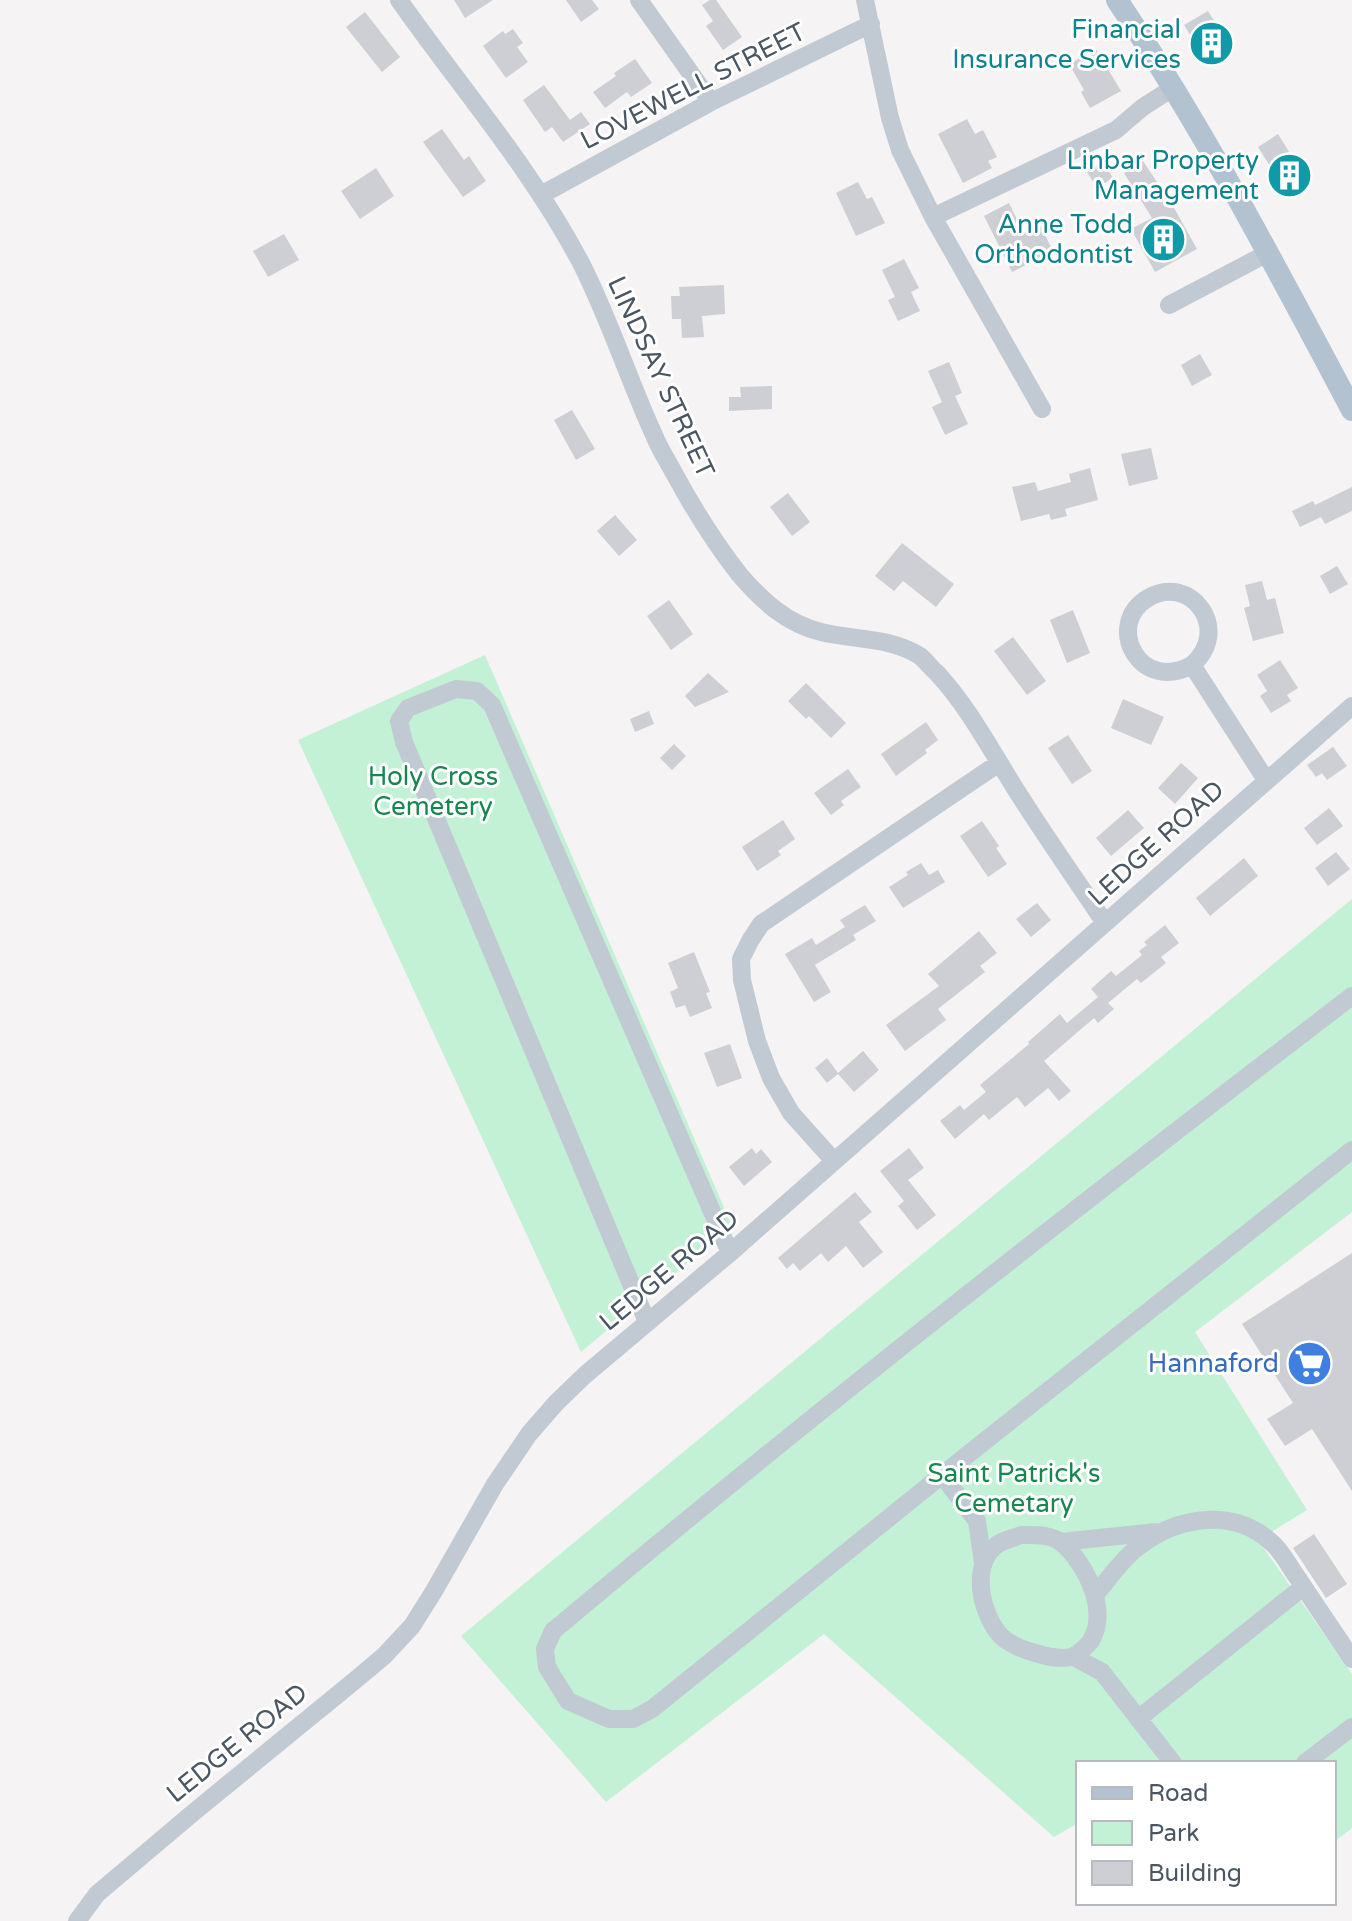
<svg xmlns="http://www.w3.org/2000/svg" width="1352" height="1921" font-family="'Varela Round',sans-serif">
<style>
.green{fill:#c3f1d5}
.building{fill:#cdcfd5}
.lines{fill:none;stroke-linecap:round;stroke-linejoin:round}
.minor{stroke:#c1cad2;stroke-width:18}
.major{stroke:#b3c2d1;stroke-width:22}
.labels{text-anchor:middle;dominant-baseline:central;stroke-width:6;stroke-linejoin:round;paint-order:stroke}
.culture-label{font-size:26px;fill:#0d838f;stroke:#fff;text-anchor:end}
.street-label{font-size:26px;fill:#4a5661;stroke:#fff}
.park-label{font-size:26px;fill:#17864f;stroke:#fff}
.shop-label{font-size:26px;fill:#366cbe;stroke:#fff;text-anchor:end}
</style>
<rect width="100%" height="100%" fill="#f5f3f3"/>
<path class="green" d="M 485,655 L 732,1226 L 581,1352 L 298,740 Z
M 1352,899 L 1352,1212 L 1195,1332 L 1307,1510 L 1258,1540 L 1352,1674 L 1352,1828 L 1334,1842 L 1334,1763 L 1078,1763 L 1078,1823 L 1054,1837 L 824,1634 L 606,1802 L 461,1636 Z"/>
<path class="building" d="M 454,0 L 493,0 L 465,18 Z
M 566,0 L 592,0 L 599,9 L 581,22 Z
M 710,0 L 716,0 L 742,37 L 723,50 L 706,26 L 713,21 L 702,5 Z
M 1208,11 L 1229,45 L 1206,60 L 1184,25 Z
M 365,12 L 400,57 L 382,72 L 346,27 Z
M 513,29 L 523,43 L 517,47 L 528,62 L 506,78 L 483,46 L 503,31 L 505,34 Z
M 1096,49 L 1121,91 L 1090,108 L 1081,92 L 1084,90 L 1069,64 Z
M 635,59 L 652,83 L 631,97 L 627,92 L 605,108 L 593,92 L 616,76 L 614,73 Z
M 544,85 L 570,120 L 581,112 L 590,124 L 563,142 L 552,127 L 545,132 L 523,100 Z
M 967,119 L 975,134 L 983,130 L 997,157 L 988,161 L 992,168 L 963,183 L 938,134 Z
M 442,129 L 464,160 L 469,156 L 486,181 L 463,197 L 423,142 Z
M 1278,134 L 1307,181 L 1287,193 L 1258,147 Z
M 1143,161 L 1173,206 L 1197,249 L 1155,272 L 1131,229 L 1152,218 L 1124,173 Z
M 1103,162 L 1113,178 L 1097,188 L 1087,172 Z
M 376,168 L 394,196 L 360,219 L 341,191 Z
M 858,182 L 867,199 L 872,197 L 885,223 L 856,236 L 836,193 Z
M 1009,203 L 1024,234 L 1040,225 L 1053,251 L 1012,272 L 984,216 Z
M 284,234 L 299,260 L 268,277 L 253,251 Z
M 904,259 L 919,288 L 911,292 L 920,311 L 898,321 L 888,300 L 895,297 L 882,270 Z
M 724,285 L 725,314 L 702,316 L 704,337 L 682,338 L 681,319 L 672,319 L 671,296 L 680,296 L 679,287 Z
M 1200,354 L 1212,375 L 1192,386 L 1181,365 Z
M 949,362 L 962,393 L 955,396 L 968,424 L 945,435 L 932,407 L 942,402 L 928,371 Z
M 772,386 L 772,409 L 729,411 L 729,397 L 741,397 L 740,387 Z
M 572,410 L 595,449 L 576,460 L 554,420 Z
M 1151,448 L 1158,479 L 1129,486 L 1121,454 Z
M 1090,468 L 1098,500 L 1065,509 L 1067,516 L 1051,520 L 1049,514 L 1021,521 L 1012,487 L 1035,482 L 1038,491 L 1071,482 L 1069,474 Z
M 1352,487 L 1352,511 L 1325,524 L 1321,517 L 1300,527 L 1292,511 L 1313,501 L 1315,505 Z
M 788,493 L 810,522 L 792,536 L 770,507 Z
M 615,515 L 637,540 L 619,556 L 597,531 Z
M 902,543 L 954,584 L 936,607 L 903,581 L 894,591 L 875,576 Z
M 1337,566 L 1348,584 L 1330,594 L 1320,576 Z
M 1262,581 L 1267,600 L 1275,598 L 1284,633 L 1253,641 L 1244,608 L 1250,606 L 1245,585 Z
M 669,600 L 693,634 L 671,650 L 647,616 Z
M 1073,610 L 1090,653 L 1067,663 L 1050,620 Z
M 1013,637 L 1046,681 L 1027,695 L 994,651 Z
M 1280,660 L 1298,688 L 1287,695 L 1291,701 L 1271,713 L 1260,696 L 1267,691 L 1257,675 Z
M 708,673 L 729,692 L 695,707 L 685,696 Z
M 806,683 L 846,723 L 831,738 L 809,716 L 806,719 L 788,701 Z
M 1123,699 L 1164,717 L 1151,745 L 1111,728 Z
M 649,711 L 654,724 L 635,732 L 630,719 Z
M 926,722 L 938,740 L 925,750 L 927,753 L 896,776 L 881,754 Z
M 1068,735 L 1092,771 L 1072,784 L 1048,748 Z
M 674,744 L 686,756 L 672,770 L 660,758 Z
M 1333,747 L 1347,766 L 1327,780 L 1322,773 L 1316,777 L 1307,765 Z
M 1181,763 L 1198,778 L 1175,804 L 1158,788 Z
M 848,769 L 861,787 L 841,801 L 844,805 L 831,815 L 814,793 Z
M 1329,808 L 1343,826 L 1317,845 L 1304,828 Z
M 1128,810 L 1144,828 L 1111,856 L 1096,838 Z
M 783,820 L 795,839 L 778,851 L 781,855 L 757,871 L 742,847 Z
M 982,821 L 999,846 L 996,848 L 1007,864 L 988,877 L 960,836 Z
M 1336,852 L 1350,869 L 1328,886 L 1315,868 Z
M 1244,858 L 1258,876 L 1210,916 L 1196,898 Z
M 921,863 L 929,875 L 938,870 L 945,882 L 903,908 L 889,887 L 908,875 L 906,872 Z
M 1037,903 L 1051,920 L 1031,937 L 1016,919 Z
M 865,905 L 876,921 L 853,935 L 856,940 L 815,965 L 831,992 L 814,1002 L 785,954 L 812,938 L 816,945 L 845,927 L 840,920 Z
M 1165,925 L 1179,943 L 1161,957 L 1166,963 L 1141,983 L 1137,979 L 1108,1003 L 1114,1009 L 1098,1023 L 1094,1018 L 1044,1061 L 1071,1091 L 1059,1101 L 1048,1088 L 1025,1107 L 1017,1097 L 989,1120 L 984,1114 L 955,1139 L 940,1121 L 960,1105 L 964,1110 L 986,1092 L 980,1085 L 1029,1044 L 1028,1042 L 1060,1014 L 1067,1023 L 1098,997 L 1091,989 L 1111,971 L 1116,976 L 1142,955 L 1139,951 L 1147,945 L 1144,942 Z
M 979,931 L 997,953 L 980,966 L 985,972 L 938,1009 L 946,1020 L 905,1051 L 886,1025 L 939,986 L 928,974 Z
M 694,952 L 710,992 L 706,993 L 712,1008 L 690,1017 L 685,1005 L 676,1008 L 670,992 L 678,988 L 668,963 Z
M 730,1044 L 742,1078 L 717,1087 L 704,1053 Z
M 863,1051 L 879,1070 L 854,1092 L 838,1074 L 827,1083 L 815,1068 L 827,1058 L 838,1073 Z
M 752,1148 L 756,1154 L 761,1149 L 772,1162 L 744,1186 L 729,1167 Z
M 909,1148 L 924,1168 L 908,1180 L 936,1215 L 917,1230 L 898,1206 L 904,1201 L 880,1171 Z
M 855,1192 L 872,1212 L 859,1222 L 883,1252 L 863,1268 L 846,1246 L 828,1262 L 821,1253 L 800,1271 L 793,1263 L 787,1269 L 778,1258 Z
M 1352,1253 L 1352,1491 L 1312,1429 L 1285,1446 L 1267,1419 L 1293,1403 L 1242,1324 Z
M 1314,1534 L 1347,1584 L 1326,1598 L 1293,1548 Z"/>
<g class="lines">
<path class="minor" d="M 399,0 C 460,87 531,168 581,263 C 609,318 628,378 654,435 C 659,448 667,460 674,473 C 693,508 714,542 739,574 C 761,600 787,624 821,632 C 853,640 891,637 920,656 C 926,661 931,668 937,673 C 970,709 992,752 1018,793 C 1046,837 1076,880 1105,923
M 639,0 L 711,102
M 865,0 L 890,118 L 900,150 L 933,217 L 1042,409
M 541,195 L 711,102 L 871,24
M 933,217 L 1116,130 L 1143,107 L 1173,88
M 1169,305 L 1268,253
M 1192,665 C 1139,694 1104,624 1148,598 C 1190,573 1233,629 1192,665 L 1266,780
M 1352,996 C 1082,1203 814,1412 553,1631 L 545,1649 L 547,1667 L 568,1701 L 609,1719 L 633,1719 L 652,1709 L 942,1475 L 1352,1150
M 834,1161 L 791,1113 L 771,1078 L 757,1041 L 742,980 L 741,959 L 750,941 L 761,924 L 999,763
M 647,1322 L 404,742 L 399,721 L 408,708 L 456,689 L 477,691 L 492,705 L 730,1253
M 942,1475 L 977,1521 L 983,1563
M 1021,1535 C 1035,1535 1050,1534 1062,1543 C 1086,1564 1110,1612 1090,1642 C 1086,1647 1077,1655 1071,1657 C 1054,1661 1015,1649 1002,1637 C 981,1616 969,1564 998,1544 C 1004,1540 1014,1538 1021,1535 Z
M 1061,1542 L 1156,1532
M 1095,1595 C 1107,1581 1118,1565 1131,1553 C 1170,1518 1230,1505 1271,1542 C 1282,1551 1289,1566 1297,1577 C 1315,1604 1334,1632 1352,1659
M 1074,1657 L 1102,1672 L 1173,1763
M 1138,1719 L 1303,1587
M 1305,1763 L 1352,1727
M 77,1921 L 97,1894 L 194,1812 L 353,1682 L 384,1656 L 412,1626 L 434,1591 L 495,1484 L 529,1434 L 556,1403 L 585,1375 L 730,1253 L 1352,706"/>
<path class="major" d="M 1117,0 C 1205,131 1278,271 1352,410"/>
</g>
<defs>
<symbol id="building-disc" viewBox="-11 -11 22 22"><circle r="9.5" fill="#0f9aa8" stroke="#fff"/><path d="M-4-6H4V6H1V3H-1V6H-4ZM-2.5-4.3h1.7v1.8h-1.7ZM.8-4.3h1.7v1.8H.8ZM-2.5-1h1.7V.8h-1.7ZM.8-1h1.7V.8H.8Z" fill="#fff"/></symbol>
<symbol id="supermarket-disc" viewBox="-11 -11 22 22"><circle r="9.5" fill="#3f7fe0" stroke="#fff"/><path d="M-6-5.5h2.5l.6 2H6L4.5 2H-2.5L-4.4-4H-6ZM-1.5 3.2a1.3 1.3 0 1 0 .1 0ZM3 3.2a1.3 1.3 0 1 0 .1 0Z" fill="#fff"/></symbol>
</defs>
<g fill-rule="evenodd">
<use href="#building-disc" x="1186" y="18" width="51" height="51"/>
<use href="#building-disc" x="1264" y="150" width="51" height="51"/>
<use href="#building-disc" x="1138" y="214" width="51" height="51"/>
<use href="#supermarket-disc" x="1284" y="1338" width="51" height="51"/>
</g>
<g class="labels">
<g class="culture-label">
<text x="1181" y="29">Financial<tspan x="1181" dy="30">Insurance Services</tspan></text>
<text x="1259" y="160">Linbar Property<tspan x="1259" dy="30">Management</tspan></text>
<text x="1133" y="224">Anne Todd<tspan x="1133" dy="30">Orthodontist</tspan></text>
</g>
<g class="street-label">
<text transform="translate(693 86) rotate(-27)">LOVEWELL STREET</text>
<text transform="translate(661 377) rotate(65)">LINDSAY STREET</text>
<text transform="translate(1156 843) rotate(-42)">LEDGE ROAD</text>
<text transform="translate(669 1270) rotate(-40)">LEDGE ROAD</text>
<text transform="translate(237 1743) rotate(-39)">LEDGE ROAD</text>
</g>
<g class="park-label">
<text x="433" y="776">Holy Cross<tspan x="433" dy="30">Cemetery</tspan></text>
<text x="1014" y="1473">Saint Patrick's<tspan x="1014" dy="30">Cemetary</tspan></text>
</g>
<g class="shop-label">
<text x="1279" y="1363">Hannaford</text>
</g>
</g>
<rect x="1076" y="1761" width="260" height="144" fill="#ffffff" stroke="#b7bbc0" stroke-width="2"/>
<rect x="1092" y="1787" width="40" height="12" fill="#b3c2d1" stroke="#b7bbc0" stroke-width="2"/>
<text x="1148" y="1801" font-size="24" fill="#4a5661">Road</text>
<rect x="1092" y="1821" width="40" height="24" fill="#c3f1d5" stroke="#b7bbc0" stroke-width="2"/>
<text x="1148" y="1841" font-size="24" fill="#4a5661">Park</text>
<rect x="1092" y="1861" width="40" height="24" fill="#cdcfd5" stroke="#b7bbc0" stroke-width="2"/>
<text x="1148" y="1881" font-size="24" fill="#4a5661">Building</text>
</svg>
